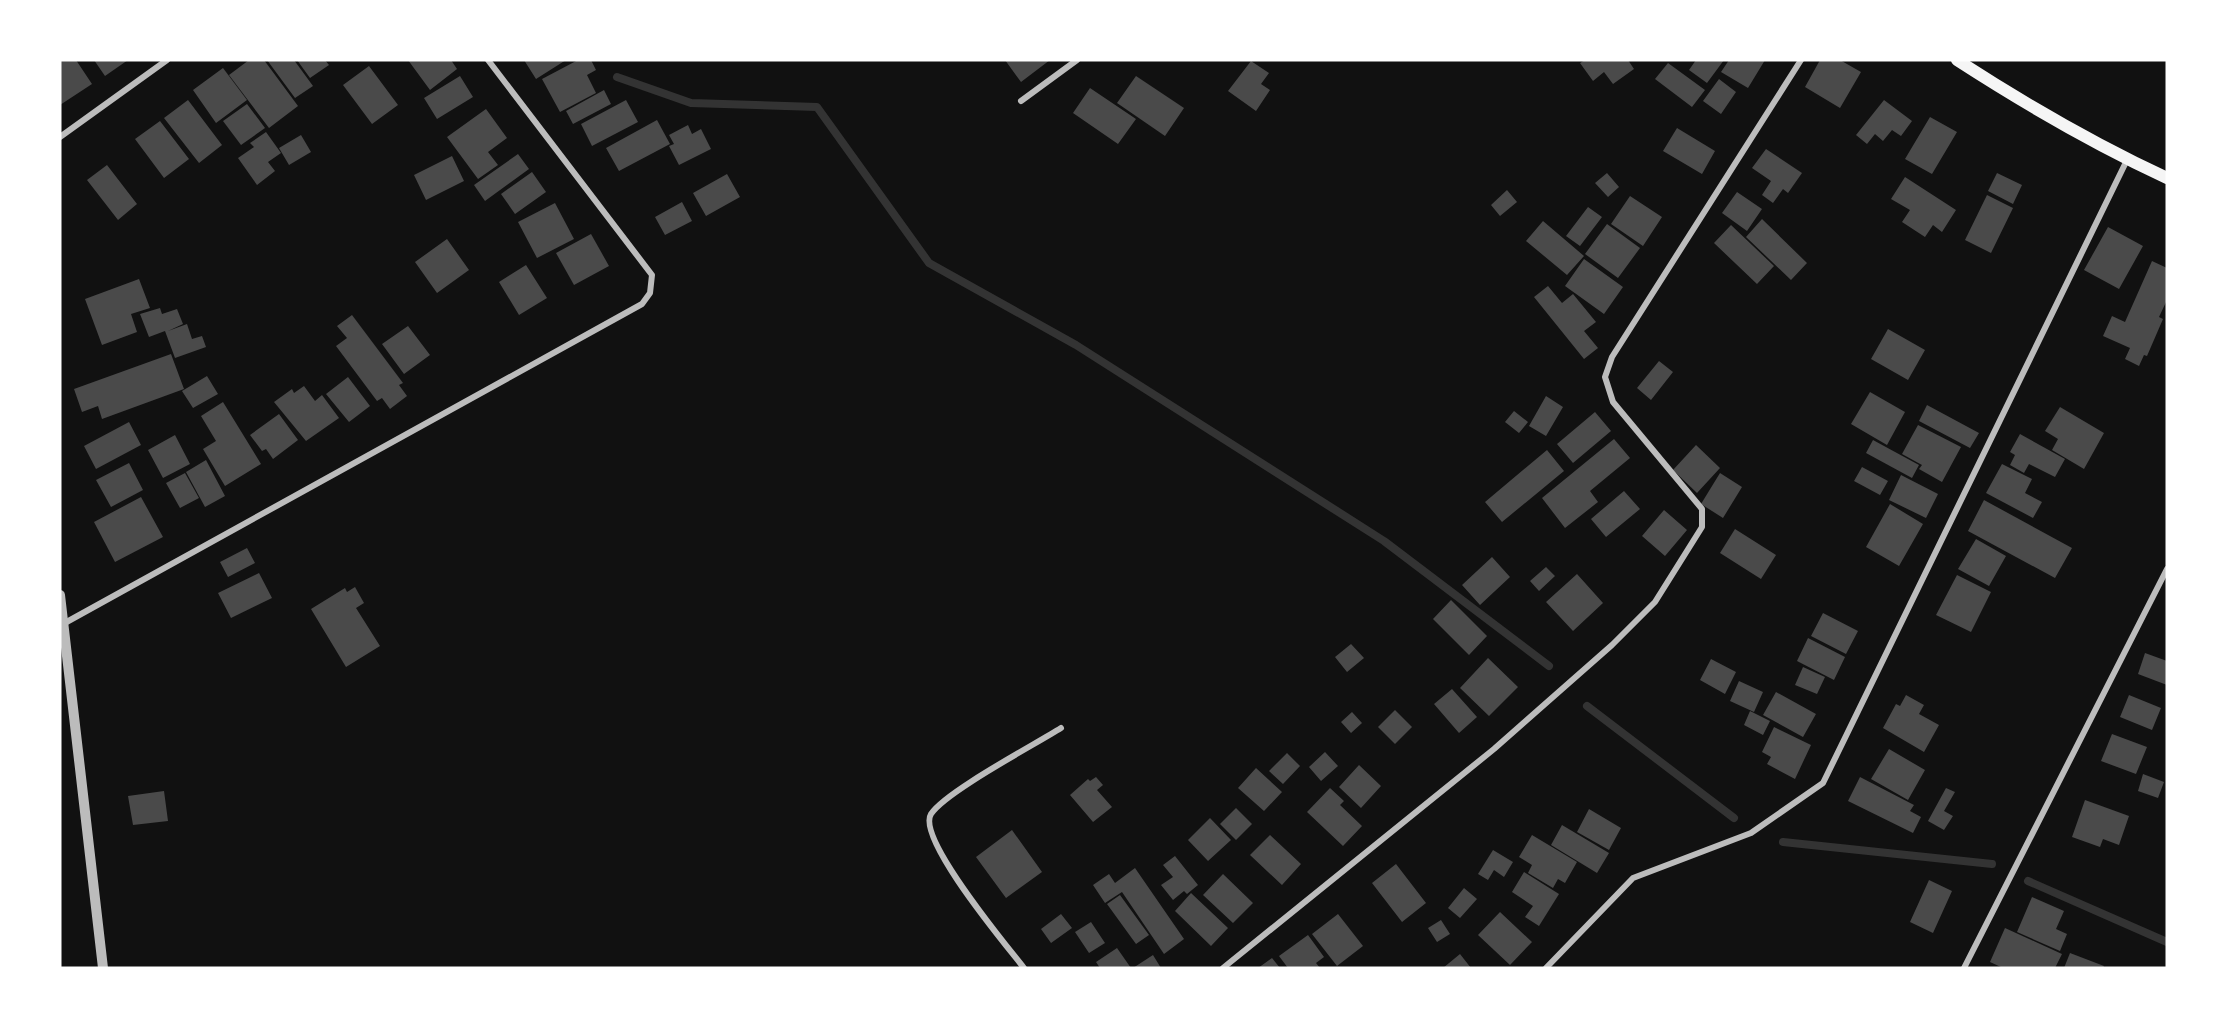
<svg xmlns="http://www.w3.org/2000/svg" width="2227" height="1028" font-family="'Varela Round',sans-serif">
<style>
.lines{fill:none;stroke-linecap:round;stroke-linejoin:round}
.stream{stroke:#333;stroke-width:8}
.building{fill:#4a4a4a}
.minor{stroke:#bcbcbc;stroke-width:6}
.tertiary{stroke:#bcbcbc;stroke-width:10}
.secondary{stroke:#f5f5f5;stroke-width:12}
</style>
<rect width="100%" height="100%" fill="#111"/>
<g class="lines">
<path class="stream" d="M 617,77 L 691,103 L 817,107 L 929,263 L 1076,345 L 1384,541 L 1549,666
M 1587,706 L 1734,818
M 1783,842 L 1992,864
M 2028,881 L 2167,942"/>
</g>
<path class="building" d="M 60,60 L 76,60 L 92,84 L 60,105 Z
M 94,60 L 128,60 L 105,76 Z
M 249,60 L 264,60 L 298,106 L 269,128 L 229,75 Z
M 267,60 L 294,60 L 313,86 L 295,98 Z
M 297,60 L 325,60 L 329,65 L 310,78 Z
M 408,60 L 451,60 L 457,69 L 430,90 Z
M 524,60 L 566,60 L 536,79 Z
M 578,60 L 591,60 L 596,70 L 587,75 L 596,93 L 560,112 L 542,79 Z
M 1005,60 L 1050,60 L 1021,82 Z
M 1585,60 L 1628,60 L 1634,69 L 1613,84 L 1604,72 L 1593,81 L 1580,63 Z
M 1696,60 L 1724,60 L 1707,83 L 1689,70 Z
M 1729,60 L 1765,60 L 1748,88 L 1721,72 Z
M 1820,60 L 1840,60 L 1861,72 L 1840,108 L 1805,87 Z
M 1251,61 L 1269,73 L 1261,84 L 1270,90 L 1256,111 L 1228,91 Z
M 1668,63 L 1705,90 L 1692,107 L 1655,79 Z
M 369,66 L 398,105 L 372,124 L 343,85 Z
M 223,68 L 247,100 L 216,123 L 193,90 Z
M 460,76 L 473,97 L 437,119 L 424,98 Z
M 1136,76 L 1184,108 L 1165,136 L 1117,103 Z
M 1719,79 L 1736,92 L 1721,114 L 1703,101 Z
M 1090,88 L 1136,119 L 1118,144 L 1073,113 Z
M 604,90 L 611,104 L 573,124 L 566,111 Z
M 188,100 L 222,145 L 199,163 L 164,118 Z
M 626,100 L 638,122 L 592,146 L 581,124 Z
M 1884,100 L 1912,121 L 1901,136 L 1892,130 L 1883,141 L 1875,134 L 1867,144 L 1856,135 Z
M 247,104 L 265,128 L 241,145 L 223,121 Z
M 486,109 L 507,138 L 488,152 L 498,165 L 478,179 L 447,137 Z
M 1930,117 L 1957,132 L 1932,174 L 1905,159 Z
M 657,120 L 670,144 L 619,171 L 606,148 Z
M 160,121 L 189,159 L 164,178 L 135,139 Z
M 688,125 L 692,134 L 701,129 L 711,149 L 679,165 L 669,146 L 674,144 L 669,135 Z
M 1677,128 L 1715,151 L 1702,174 L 1663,151 Z
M 266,132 L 281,153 L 268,162 L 275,171 L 257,185 L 238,158 L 254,147 L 250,143 Z
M 301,135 L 311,152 L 289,165 L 279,148 Z
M 1766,149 L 1802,173 L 1788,193 L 1783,189 L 1773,203 L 1762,195 L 1771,181 L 1752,168 Z
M 518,154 L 529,169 L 485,201 L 474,185 Z
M 452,156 L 464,181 L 426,200 L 414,175 Z
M 107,165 L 137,204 L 118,220 L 87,180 Z
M 532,172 L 546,192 L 515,214 L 501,194 Z
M 1607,173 L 1619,187 L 1608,197 L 1595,183 Z
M 1997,173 L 2022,185 L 2013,204 L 1988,191 Z
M 727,174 L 740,197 L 706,216 L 693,193 Z
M 1905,177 L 1956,210 L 1942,232 L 1933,225 L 1925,237 L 1902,222 L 1910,210 L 1891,199 Z
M 1507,190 L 1517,202 L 1500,216 L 1491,205 Z
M 1737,192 L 1762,209 L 1747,231 L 1722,213 Z
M 1987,195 L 2013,208 L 1991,253 L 1965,240 Z
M 1630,196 L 1662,217 L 1643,246 L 1611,224 Z
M 682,202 L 692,221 L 665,235 L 655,217 Z
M 555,203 L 574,239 L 537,258 L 518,222 Z
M 1588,207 L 1602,217 L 1580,246 L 1566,236 Z
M 1762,219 L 1807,263 L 1791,280 L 1746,237 Z
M 1543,221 L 1584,256 L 1567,275 L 1526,241 Z
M 1607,224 L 1640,248 L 1618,278 L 1585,254 Z
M 1731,225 L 1774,266 L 1757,284 L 1714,243 Z
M 2108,227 L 2143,246 L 2119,289 L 2084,270 Z
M 591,234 L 609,266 L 574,285 L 556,253 Z
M 447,239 L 469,270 L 437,293 L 415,262 Z
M 1584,259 L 1623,287 L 1604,314 L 1565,286 Z
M 2152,261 L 2167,268 L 2167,300 L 2159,317 L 2163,319 L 2147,356 L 2144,355 L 2139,366 L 2125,359 L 2130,348 L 2103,336 L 2112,316 L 2125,322 Z
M 526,265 L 547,298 L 519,315 L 499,282 Z
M 139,279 L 150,308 L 131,314 L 137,332 L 102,345 L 85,299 Z
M 1548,286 L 1562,303 L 1573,294 L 1596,322 L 1584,331 L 1598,348 L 1584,359 L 1534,297 Z
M 160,308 L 162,314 L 177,309 L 183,324 L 168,331 L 187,324 L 192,339 L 202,336 L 206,347 L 175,358 L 165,331 L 149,337 L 140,314 Z
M 352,315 L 403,383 L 399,385 L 407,396 L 390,409 L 382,398 L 377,401 L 336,346 L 347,338 L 337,326 Z
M 408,326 L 430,355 L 404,374 L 382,344 Z
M 1888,329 L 1925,350 L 1908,380 L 1871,359 Z
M 171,354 L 184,389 L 102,419 L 98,406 L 82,412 L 74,389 Z
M 1659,361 L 1673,372 L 1651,400 L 1637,388 Z
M 207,376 L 218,394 L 193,408 L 182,391 Z
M 348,377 L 370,406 L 349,422 L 326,394 Z
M 304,386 L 315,401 L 322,395 L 339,418 L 306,441 L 274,402 L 292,389 L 294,393 Z
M 1870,392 L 1905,412 L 1887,445 L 1851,424 Z
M 1546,396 L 1563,407 L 1546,436 L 1529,426 Z
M 223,402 L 261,464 L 225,486 L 203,449 L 216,441 L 201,416 Z
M 1927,405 L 1979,433 L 1970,448 L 1919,421 Z
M 2060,407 L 2104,433 L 2084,469 L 2052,450 L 2058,439 L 2045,431 Z
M 1514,411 L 1528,422 L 1519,433 L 1505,422 Z
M 1595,412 L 1611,431 L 1573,463 L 1557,444 Z
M 279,414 L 298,440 L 273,459 L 266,449 L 262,451 L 250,435 Z
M 129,422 L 141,445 L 96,469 L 84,446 Z
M 1918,425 L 1961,447 L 1942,482 L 1919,469 L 1922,465 L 1902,454 Z
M 2020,434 L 2065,459 L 2055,477 L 2029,464 L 2024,473 L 2010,465 L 2015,455 L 2010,452 Z
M 175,435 L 190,464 L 163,478 L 148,450 Z
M 1614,439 L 1630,458 L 1590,491 L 1598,502 L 1565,528 L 1542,498 Z
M 1873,440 L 1919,465 L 1912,478 L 1866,453 Z
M 1696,445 L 1720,468 L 1697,493 L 1673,470 Z
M 1547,450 L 1564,471 L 1502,522 L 1485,502 Z
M 206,460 L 225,496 L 205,507 L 186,472 Z
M 129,463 L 143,490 L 111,507 L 96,480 Z
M 2002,464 L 2032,479 L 2025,493 L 2042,502 L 2033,518 L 1986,493 Z
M 1862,467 L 1888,481 L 1880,495 L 1854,481 Z
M 185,473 L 199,498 L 180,508 L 166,483 Z
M 1720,473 L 1742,487 L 1723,518 L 1701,504 Z
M 1901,475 L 1938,494 L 1926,518 L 1889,500 Z
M 1624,491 L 1640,509 L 1606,537 L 1591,519 Z
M 141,497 L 163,537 L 115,562 L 94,522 Z
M 1984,500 L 2072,548 L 2055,578 L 1968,531 Z
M 1890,504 L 1923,524 L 1899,566 L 1866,547 Z
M 1664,510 L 1687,530 L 1665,556 L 1642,536 Z
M 1735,529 L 1776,555 L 1761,579 L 1720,553 Z
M 1976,539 L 2006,556 L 1989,586 L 1958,569 Z
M 247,548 L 255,563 L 228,577 L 220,562 Z
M 1492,557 L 1510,577 L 1480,605 L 1462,585 Z
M 1546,567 L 1555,576 L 1539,591 L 1530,581 Z
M 259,573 L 272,598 L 231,618 L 218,593 Z
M 1577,574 L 1603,603 L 1573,631 L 1546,602 Z
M 1957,575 L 1991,592 L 1971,632 L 1936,615 Z
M 355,587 L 364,603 L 356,608 L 380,646 L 346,667 L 311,609 L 345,588 L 347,592 Z
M 1451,600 L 1487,636 L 1469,655 L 1433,619 Z
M 1823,613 L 1858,631 L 1846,654 L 1811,636 Z
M 1808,638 L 1845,657 L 1834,680 L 1797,661 Z
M 1351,644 L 1364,658 L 1347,672 L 1335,657 Z
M 2145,653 L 2167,661 L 2167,685 L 2138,674 Z
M 1488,658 L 1518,687 L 1489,716 L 1460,688 Z
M 1711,659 L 1736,672 L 1725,694 L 1700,680 Z
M 1803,667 L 1825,677 L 1817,694 L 1795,685 Z
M 1739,681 L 1763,692 L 1754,712 L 1730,701 Z
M 1452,689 L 1477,717 L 1459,733 L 1434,704 Z
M 1776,692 L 1816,714 L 1803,737 L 1763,715 Z
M 1906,695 L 1924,705 L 1919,714 L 1939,725 L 1924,752 L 1883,728 L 1896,704 L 1900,706 Z
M 2129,695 L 2161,708 L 2152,730 L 2120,717 Z
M 1395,710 L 1412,727 L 1395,744 L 1378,727 Z
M 1750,711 L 1770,721 L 1763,735 L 1744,725 Z
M 1352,712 L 1362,723 L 1351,733 L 1341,722 Z
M 1774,727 L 1811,745 L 1795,779 L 1767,764 L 1771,757 L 1762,752 Z
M 2112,734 L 2147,747 L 2136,774 L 2101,761 Z
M 1889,749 L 1925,770 L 1908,800 L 1871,779 Z
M 1325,752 L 1338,766 L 1321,781 L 1309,767 Z
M 1287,753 L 1300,766 L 1283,784 L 1269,771 Z
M 1359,765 L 1381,786 L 1361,808 L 1339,787 Z
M 1256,768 L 1282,792 L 1264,811 L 1238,788 Z
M 2143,774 L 2164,782 L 2158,798 L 2138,791 Z
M 1096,777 L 1103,785 L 1097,790 L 1112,807 L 1093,822 L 1070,795 L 1088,779 L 1090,781 Z
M 1860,777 L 1914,805 L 1910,811 L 1921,817 L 1913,833 L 1848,801 Z
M 1330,788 L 1344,801 L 1340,805 L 1362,826 L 1343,846 L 1307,812 Z
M 1946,788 L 1955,792 L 1944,811 L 1953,816 L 1944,830 L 1928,821 Z
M 164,791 L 168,821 L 133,825 L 128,796 Z
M 2085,800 L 2129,816 L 2119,845 L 2103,839 L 2100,847 L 2072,837 Z
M 1236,808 L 1252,824 L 1236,840 L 1220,824 Z
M 1589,809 L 1621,828 L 1609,850 L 1577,832 Z
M 1210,818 L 1231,840 L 1208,861 L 1188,840 Z
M 1562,825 L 1609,853 L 1597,873 L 1551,845 Z
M 1012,830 L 1042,872 L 1006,898 L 976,857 Z
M 1270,835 L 1301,864 L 1282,885 L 1250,855 Z
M 1532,835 L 1577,862 L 1565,883 L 1558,879 L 1553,888 L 1528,873 L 1532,865 L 1519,857 Z
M 1493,850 L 1513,862 L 1504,877 L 1494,870 L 1488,880 L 1478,874 Z
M 1175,856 L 1198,885 L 1187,894 L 1184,891 L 1173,900 L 1161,885 L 1173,877 L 1163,865 Z
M 1396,864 L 1426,903 L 1402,922 L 1372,883 Z
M 1135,868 L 1184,939 L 1164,954 L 1122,892 L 1105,903 L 1093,885 L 1109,874 L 1115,883 Z
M 1524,872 L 1559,894 L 1539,926 L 1525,917 L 1533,906 L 1512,892 Z
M 1223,874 L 1253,903 L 1233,923 L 1203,895 Z
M 1929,880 L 1952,891 L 1933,933 L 1910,922 Z
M 1464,888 L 1477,899 L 1460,918 L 1448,908 Z
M 1191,893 L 1228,928 L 1211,946 L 1175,911 Z
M 1120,895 L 1149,935 L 1136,944 L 1107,904 Z
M 2032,897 L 2064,911 L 2056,929 L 2067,934 L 2060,951 L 2017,932 Z
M 1500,912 L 1532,942 L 1510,965 L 1478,935 Z
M 1061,914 L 1072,928 L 1051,943 L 1041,929 Z
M 1338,914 L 1363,946 L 1337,966 L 1312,934 Z
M 1441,920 L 1450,934 L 1437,942 L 1428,928 Z
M 1091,922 L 1105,943 L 1089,953 L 1075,932 Z
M 2005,928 L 2062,954 L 2055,968 L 2003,968 L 1990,962 Z
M 1308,935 L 1324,957 L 1316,963 L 1320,968 L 1288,968 L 1279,956 Z
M 1117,948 L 1131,968 L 1100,968 L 1096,962 Z
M 2070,953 L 2104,966 L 2103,968 L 2064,968 Z
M 1460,954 L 1471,968 L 1443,968 Z
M 1153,955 L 1161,968 L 1133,968 Z
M 1272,958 L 1280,968 L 1258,968 Z"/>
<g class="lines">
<path class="minor" d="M 1021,101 L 1077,60
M 60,137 L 167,60
M 63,624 L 642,304 L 650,293 L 652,275 L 488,60
M 1024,968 C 1007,946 916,838 931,814 C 945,792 1034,745 1061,728
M 1223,968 L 1494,749 L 1612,645 L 1655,602 L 1702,527 L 1702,509 L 1613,402 L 1605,377 L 1612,357 L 1801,60
M 1546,968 L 1633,878 L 1751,833 L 1823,783 L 2127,160
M 1964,968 L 2167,569"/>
<path class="tertiary" d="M 60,595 L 103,968"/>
<path class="secondary" d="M 1957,60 C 2025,104 2094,144 2167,178"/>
</g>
<rect width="2227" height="1028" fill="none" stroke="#ffffff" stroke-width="123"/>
</svg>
